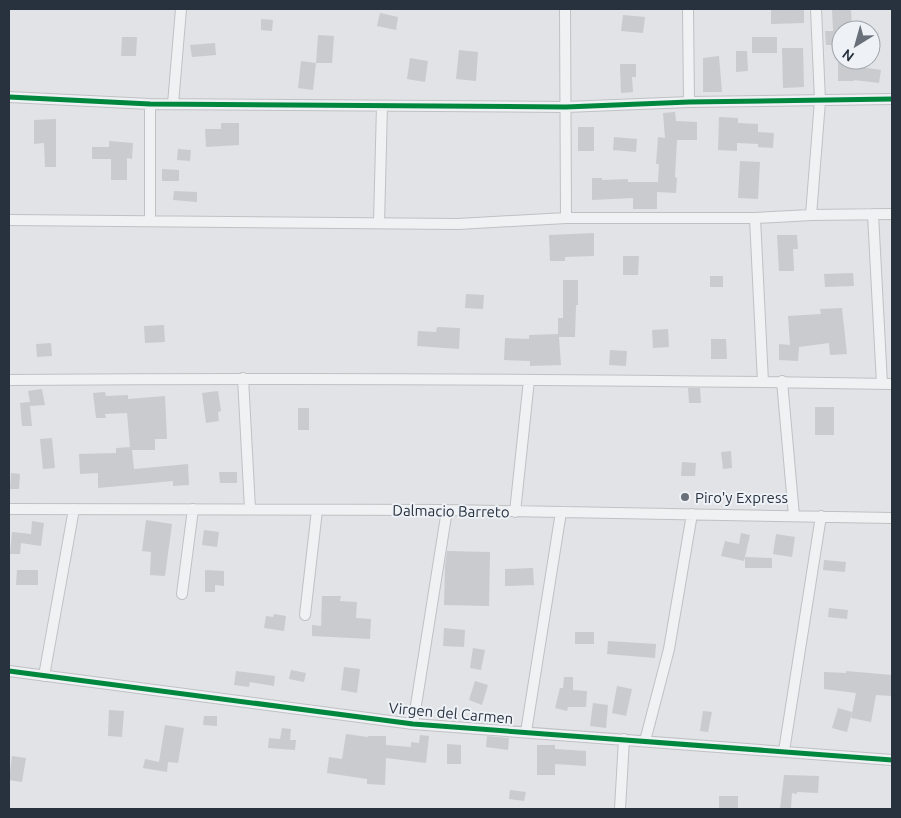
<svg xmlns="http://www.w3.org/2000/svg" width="901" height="818" font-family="Ubuntu,sans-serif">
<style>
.building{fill:#c9cbce}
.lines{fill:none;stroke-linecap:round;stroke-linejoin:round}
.street-casing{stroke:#bfc1c4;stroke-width:12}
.street{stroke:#f0f1f2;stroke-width:10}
.cycleway-casing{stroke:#eef2f6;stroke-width:8}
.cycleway{stroke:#00873e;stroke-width:5}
.poi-dot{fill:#697079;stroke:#eef2f6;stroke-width:2}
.labels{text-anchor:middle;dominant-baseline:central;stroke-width:4;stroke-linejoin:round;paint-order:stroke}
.poi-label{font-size:15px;fill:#28323f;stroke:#eef2f6;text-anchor:start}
.street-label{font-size:15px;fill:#28323f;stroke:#eef2f6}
</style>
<rect width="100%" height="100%" fill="#e1e3e6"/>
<path class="building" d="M 771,9 L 804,9 L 804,23 L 771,24 Z
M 832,9 L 851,9 L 852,30 L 841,30 L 841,50 L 833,50 L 833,45 L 826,45 L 825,31 L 833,31 Z
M 380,13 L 398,17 L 396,30 L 377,26 Z
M 623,15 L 645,17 L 643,33 L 621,31 Z
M 261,19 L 273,20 L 272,31 L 261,30 Z
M 318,35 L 334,36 L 332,63 L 316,63 Z
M 122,37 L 137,37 L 136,56 L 121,56 Z
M 752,37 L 777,37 L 777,53 L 752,53 Z
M 215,43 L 216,55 L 192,57 L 190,45 Z
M 782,48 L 803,48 L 804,87 L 783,88 Z
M 459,50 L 478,52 L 476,81 L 456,79 Z
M 736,51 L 747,51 L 748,71 L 736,72 Z
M 719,56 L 722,92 L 703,92 L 703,58 Z
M 410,58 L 428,61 L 425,82 L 407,79 Z
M 838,60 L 854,60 L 854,66 L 881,70 L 879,83 L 854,80 L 854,81 L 838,81 Z
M 301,61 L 316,63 L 313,90 L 298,88 Z
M 620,64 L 636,64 L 636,77 L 632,77 L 633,92 L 621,93 Z
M 675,112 L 676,121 L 697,122 L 697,140 L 677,140 L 675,177 L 677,178 L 676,193 L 657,192 L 657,209 L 633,209 L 633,198 L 592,200 L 592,178 L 602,178 L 602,180 L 628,179 L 628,182 L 658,182 L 659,164 L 656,164 L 658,137 L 665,138 L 663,113 Z
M 719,117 L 738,118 L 738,123 L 758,124 L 758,132 L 774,133 L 773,148 L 758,147 L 758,144 L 737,143 L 737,151 L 718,150 Z
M 56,119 L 56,167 L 45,167 L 44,143 L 34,144 L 34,120 Z
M 221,123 L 239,123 L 239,145 L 206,147 L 205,129 L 221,129 Z
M 578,127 L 594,127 L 594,151 L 578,151 Z
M 614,137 L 637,139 L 636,152 L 613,150 Z
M 109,141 L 133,143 L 132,159 L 127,158 L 127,180 L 111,180 L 111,159 L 92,159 L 92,147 L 109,147 Z
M 178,149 L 191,150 L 190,161 L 177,160 Z
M 740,161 L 760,162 L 758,199 L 738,198 Z
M 162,169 L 179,170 L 179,181 L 162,181 Z
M 174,191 L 197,192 L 197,202 L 173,200 Z
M 594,233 L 594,256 L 565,257 L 565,261 L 550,261 L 549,235 Z
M 777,235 L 797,235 L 798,249 L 793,249 L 794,271 L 779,271 Z
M 623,256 L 639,256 L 638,275 L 623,275 Z
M 853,273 L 854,286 L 825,287 L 824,274 Z
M 710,276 L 723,276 L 723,287 L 710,287 Z
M 563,280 L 578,280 L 578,305 L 576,305 L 575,337 L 559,337 L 561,365 L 530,366 L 530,361 L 504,360 L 505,338 L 529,339 L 529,335 L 558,334 L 558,318 L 563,318 Z
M 466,294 L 484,295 L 483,309 L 465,308 Z
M 842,308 L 847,354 L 830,355 L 829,343 L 799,347 L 798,361 L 779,360 L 779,344 L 790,345 L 788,316 L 821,314 L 820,309 Z
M 164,325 L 165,342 L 145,343 L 144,326 Z
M 437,327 L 460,328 L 459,349 L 417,346 L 418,331 L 436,332 Z
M 668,329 L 669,347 L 653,348 L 652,330 Z
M 711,339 L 726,339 L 727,359 L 711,359 Z
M 51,343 L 52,356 L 37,357 L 36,344 Z
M 610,350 L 627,351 L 626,366 L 609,365 Z
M 688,388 L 700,388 L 701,403 L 689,403 Z
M 42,389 L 45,405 L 30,406 L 32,426 L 22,426 L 20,403 L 30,402 L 28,391 Z
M 218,391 L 221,411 L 218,412 L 219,421 L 206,423 L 202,393 Z
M 105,392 L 106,396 L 128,395 L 128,399 L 165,396 L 167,439 L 155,439 L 155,450 L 132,450 L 134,469 L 188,464 L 189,485 L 173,486 L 173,481 L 98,488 L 98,473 L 80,474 L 79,454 L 116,453 L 116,448 L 130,447 L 127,413 L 105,414 L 106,418 L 96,418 L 93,393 Z
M 815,407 L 834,407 L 834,435 L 815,435 Z
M 298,408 L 309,408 L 309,430 L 298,430 Z
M 52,438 L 55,468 L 43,469 L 40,439 Z
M 731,451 L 732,468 L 723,469 L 721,452 Z
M 682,462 L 696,463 L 695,476 L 681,476 Z
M 219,472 L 237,472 L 237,483 L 220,483 Z
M 11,473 L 20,474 L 19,489 L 10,489 Z
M 146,520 L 172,524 L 165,576 L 150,575 L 151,552 L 142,551 Z
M 32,521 L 44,523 L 41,546 L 21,543 L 20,554 L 10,554 L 12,532 L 31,534 Z
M 204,530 L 219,532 L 217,547 L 202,545 Z
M 741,533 L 750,535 L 744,561 L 721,556 L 725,541 L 739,544 Z
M 776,534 L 795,537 L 792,557 L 773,554 Z
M 447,551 L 490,552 L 489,606 L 444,605 L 445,566 Z
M 745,557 L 772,558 L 772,568 L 745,568 Z
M 824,560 L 846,562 L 845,572 L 823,570 Z
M 533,568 L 534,585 L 505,586 L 505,569 Z
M 17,570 L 38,570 L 38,585 L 16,585 Z
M 205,570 L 224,571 L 224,586 L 215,585 L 215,592 L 205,592 Z
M 322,596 L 341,596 L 340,601 L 357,602 L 356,618 L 371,619 L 370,639 L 312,636 L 312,625 L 321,626 Z
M 829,608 L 848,610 L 847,619 L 828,617 Z
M 274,614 L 286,616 L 284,631 L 264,628 L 266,616 L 273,617 Z
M 444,628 L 465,630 L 464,647 L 443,646 Z
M 575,632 L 594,632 L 594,644 L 575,644 Z
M 608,641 L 656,644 L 655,658 L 607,654 Z
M 473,648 L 485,650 L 481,670 L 470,668 Z
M 344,667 L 360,669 L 357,693 L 341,690 Z
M 291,670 L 306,673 L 304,682 L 289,679 Z
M 236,671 L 275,676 L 274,686 L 250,682 L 249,687 L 234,685 Z
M 846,671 L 892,675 L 892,696 L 876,695 L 871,722 L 851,718 L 856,693 L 824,689 L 824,672 L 846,673 Z
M 564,677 L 573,677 L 573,690 L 587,691 L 586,707 L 568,707 L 567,711 L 555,708 L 560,688 L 563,688 Z
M 475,681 L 488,685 L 482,705 L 469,700 Z
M 617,686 L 632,689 L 626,716 L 612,713 Z
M 593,703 L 608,705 L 606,728 L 590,726 Z
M 838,708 L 852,712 L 847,732 L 832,728 Z
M 109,710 L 124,711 L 122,737 L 108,736 Z
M 703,711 L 712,712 L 708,732 L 700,731 Z
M 204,716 L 217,716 L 217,726 L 203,725 Z
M 165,725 L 184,728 L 178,763 L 168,762 L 167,772 L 143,768 L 145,759 L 159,762 Z
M 282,728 L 291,729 L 290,740 L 296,740 L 295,750 L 268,748 L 269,738 L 280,739 Z
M 346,734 L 368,737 L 368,736 L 386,736 L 386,745 L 411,747 L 411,742 L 419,743 L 420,735 L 429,736 L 426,763 L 386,758 L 385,785 L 367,784 L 367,779 L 327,773 L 329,757 L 342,759 Z
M 487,736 L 509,738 L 508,750 L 486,747 Z
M 447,744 L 461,745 L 461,764 L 447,764 Z
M 537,745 L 555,745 L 555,749 L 586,751 L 586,766 L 555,764 L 555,775 L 537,775 Z
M 12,756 L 26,758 L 22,782 L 9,780 Z
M 784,775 L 819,776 L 818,793 L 797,792 L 797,794 L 792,793 L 791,809 L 780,809 Z
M 510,790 L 526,792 L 524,801 L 509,799 Z
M 719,796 L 738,796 L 738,809 L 719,809 Z"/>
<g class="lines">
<defs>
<path id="street" d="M 565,9 L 566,218
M 688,9 L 689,102
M 9,97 L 150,104 L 566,107 L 689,102 L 892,99
M 150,104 L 150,221
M 173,104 L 181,9
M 873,214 L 882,384
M 811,215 L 820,101 L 816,9
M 755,218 L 763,382
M 9,220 L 458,224 L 566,218 L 755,218 L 811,215 L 892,214
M 379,223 L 382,106
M 243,378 L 250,509
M 9,380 C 303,378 598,379 892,384
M 782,381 L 794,516
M 9,509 L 447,510 L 892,518
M 515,512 L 529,380
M 182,594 L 193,509
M 305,615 L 317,510
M 9,671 L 413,724 L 892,760
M 44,676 L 74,509
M 413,724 L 447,510
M 526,732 L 561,512
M 645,741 L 669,649 L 692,514
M 784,751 L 821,516
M 620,809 L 624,739"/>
</defs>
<use href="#street" class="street-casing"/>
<use href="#street" class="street"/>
<defs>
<path id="cycleway" d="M 9,97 L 150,104 L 566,107 L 689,102 L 892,99
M 9,671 L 413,724 L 892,760"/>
</defs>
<use href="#cycleway" class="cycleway-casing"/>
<use href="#cycleway" class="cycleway"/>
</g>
<circle class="poi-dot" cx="685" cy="497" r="5"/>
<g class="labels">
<g class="poi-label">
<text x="695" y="497">Piro'y Express</text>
</g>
<g class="street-label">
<text transform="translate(451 511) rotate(1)">Dalmacio Barreto</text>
<text transform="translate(451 713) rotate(5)">Virgen del Carmen</text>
</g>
</g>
<rect width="901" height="818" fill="none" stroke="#28323f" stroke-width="20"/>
<g transform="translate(856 45) rotate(217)"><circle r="24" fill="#eef2f6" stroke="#9fa5ad"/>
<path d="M0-4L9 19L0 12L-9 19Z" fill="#697079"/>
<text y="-8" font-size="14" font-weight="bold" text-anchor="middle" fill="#28323f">N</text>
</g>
</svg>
